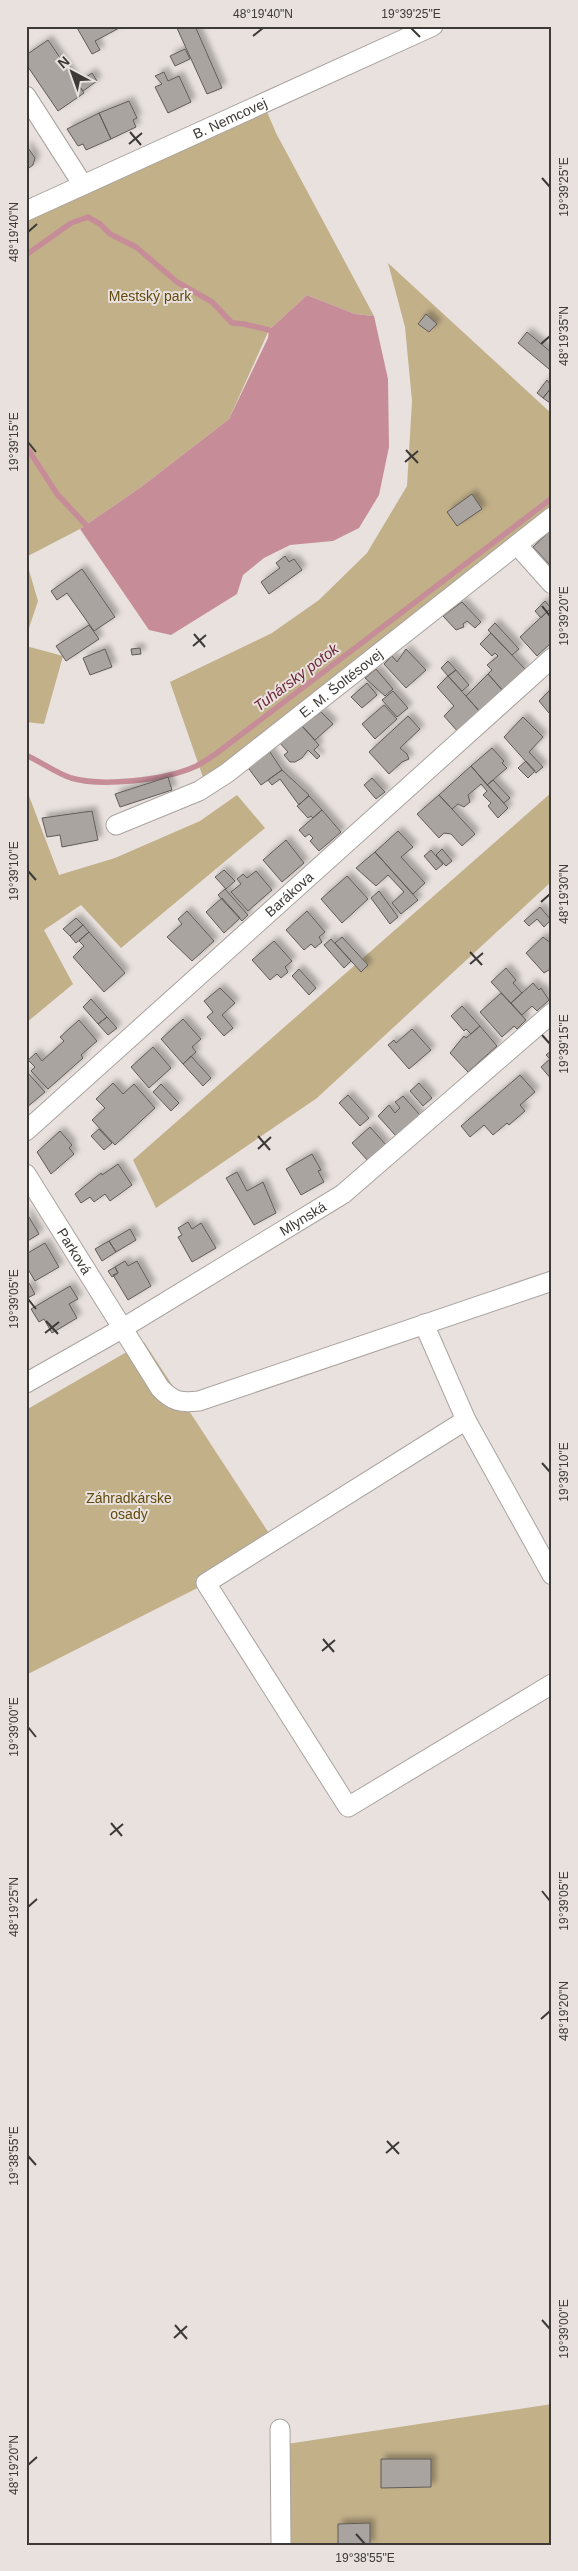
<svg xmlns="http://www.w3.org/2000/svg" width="578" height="2571" font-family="Arial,sans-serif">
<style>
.green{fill:#c2b089}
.water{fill:#c68d98}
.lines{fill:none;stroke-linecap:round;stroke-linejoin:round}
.stream{stroke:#c68d98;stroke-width:5.5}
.building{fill:#a9a49f;stroke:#605b57;filter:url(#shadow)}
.street-casing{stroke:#aaa3a0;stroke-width:21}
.street{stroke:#fff;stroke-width:19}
.ticks{fill:none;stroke:#3c3937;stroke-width:2}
.labels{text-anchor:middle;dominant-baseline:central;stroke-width:4;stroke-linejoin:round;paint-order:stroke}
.street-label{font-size:14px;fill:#3c3937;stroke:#e8e1dd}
.park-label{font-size:14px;fill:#624a0d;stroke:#e8e1dd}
.water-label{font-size:15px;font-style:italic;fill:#6c273a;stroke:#e8e1dd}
.neatline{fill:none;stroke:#3c3937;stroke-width:2}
.ticks-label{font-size:12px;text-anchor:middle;fill:#3c3937}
</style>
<defs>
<filter id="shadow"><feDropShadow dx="4.5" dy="-4.5" stdDeviation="2.5" flood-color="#0004"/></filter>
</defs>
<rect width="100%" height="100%" fill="#e8e1dd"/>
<path class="green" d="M 265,107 L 276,133 L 374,316 L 355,314 L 307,295 L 269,330 L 229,419 L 141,487 L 80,529 L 26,557 L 26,218 Z
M 388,263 L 552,414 L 552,514 L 205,783 L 170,682 L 272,633 L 319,600 L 367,553 L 407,486 L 412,401 L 405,327 Z
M 26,560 L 38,601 L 26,637 Z
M 26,646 L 63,656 L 44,724 L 26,722 Z
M 26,788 L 59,875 L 115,858 L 200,821 L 237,795 L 265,828 L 121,948 L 81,905 L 44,930 L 73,984 L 26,1023 Z
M 552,792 L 552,881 L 317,1098 L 156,1208 L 133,1160 Z
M 144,1342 L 278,1547 L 26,1675 L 26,1410 Z
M 552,2404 L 552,2545 L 287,2545 L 287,2444 Z"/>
<path class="water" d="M 307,295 L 355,314 L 374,316 L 388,379 L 389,447 L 379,495 L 359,528 L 333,541 L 290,545 L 264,558 L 243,575 L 237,594 L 171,635 L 149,630 L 80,529 L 141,487 L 229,419 L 268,338 L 269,330 Z"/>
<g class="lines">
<path class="stream" d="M 26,255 L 71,223 L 88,217 L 100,224 L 110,234 L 136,247 L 177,282 L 212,302 L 232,323 L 244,324 L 269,330
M 26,446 L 57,494 L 86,525
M 26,755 C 41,762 56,773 71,778 C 102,787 165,780 194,767 C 202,764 209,758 217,753 L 552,498"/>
</g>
<path class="building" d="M 76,26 L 123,26 L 95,41 L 100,50 L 92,54 Z
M 176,26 L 195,26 L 222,88 L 207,94 Z
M 48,40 L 84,93 L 58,111 L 26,64 L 26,55 Z
M 185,49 L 190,59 L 175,66 L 170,56 Z
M 164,72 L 168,81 L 179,76 L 191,102 L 168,113 L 155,87 L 162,84 L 155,76 Z
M 92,73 L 97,81 L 83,91 L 77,83 Z
M 129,101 L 137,118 L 133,120 L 136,127 L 111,139 L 99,113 Z
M 99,113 L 111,139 L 86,150 L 83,144 L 78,146 L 67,129 Z
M 26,145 L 35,158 L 33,165 L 26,170 Z
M 426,314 L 437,324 L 429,332 L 418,324 Z
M 527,332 L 552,353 L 552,366 L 549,369 L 518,343 Z
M 547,380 L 552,387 L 543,398 L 537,393 Z
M 552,387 L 552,400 L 550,403 L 543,398 Z
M 472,494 L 482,509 L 457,526 L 447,512 Z
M 552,529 L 552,567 L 533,547 Z
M 285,556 L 289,562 L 294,559 L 302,570 L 269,594 L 261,582 L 280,568 L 276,563 Z
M 82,569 L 115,617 L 94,631 L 67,593 L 57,600 L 51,591 Z
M 545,601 L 551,608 L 541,618 L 535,611 Z
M 462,602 L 481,622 L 475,628 L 467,621 L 463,624 L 464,627 L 456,630 L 443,616 Z
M 551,608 L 552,642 L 537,656 L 520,637 Z
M 495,623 L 519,649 L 512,655 L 488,630 Z
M 89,625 L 99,639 L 66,661 L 56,646 Z
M 491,633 L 525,669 L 503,691 L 488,674 L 492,670 L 487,665 L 498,656 L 495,653 L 492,656 L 480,644 Z
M 140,648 L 141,654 L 132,655 L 131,649 Z
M 105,649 L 112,667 L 90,675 L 83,658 Z
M 406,649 L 426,670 L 406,688 L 384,664 L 392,656 L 397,662 Z
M 448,661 L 456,670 L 448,676 L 441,668 Z
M 376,669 L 393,689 L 385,696 L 365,678 Z
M 456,670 L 469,685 L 462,691 L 448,676 Z
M 488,674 L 503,691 L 481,713 L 466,696 Z
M 448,676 L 481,713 L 459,733 L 444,716 L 454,706 L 437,687 Z
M 367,683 L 377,695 L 362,708 L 351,697 Z
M 552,688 L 552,710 L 549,713 L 539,701 Z
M 393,691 L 408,708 L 397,717 L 382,700 Z
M 384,705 L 397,719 L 375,739 L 362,724 Z
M 321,712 L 333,724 L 315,740 L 302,726 Z
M 408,716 L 420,729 L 400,748 L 407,754 L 409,759 L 402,762 L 389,774 L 369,752 Z
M 523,717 L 543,737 L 529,752 L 543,767 L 536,773 L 504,737 Z
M 302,726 L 319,745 L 314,750 L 320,756 L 317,759 L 308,750 L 302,758 L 295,762 L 290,762 L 284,755 L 288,752 L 279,742 Z
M 492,748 L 504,761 L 502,763 L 507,768 L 487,785 L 471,766 Z
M 268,749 L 282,770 L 261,785 L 246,765 Z
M 526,761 L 535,771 L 528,778 L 518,768 Z
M 471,766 L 508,808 L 498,818 L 488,806 L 491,803 L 483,795 L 487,791 L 481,784 L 468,795 L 470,802 L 464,807 L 458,804 L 452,809 L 439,795 Z
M 282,770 L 309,795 L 299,805 L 280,779 L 272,785 L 268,780 Z
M 168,777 L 172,790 L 120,807 L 115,794 Z
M 372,778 L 385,792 L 376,799 L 364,785 Z
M 493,780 L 510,798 L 504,803 L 487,785 Z
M 439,795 L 475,834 L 462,846 L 451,834 L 444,833 L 439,838 L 417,814 Z
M 309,796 L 322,810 L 313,818 L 311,816 L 308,818 L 297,806 Z
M 322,810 L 341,832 L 319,851 L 310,841 L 313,838 L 309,834 L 305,837 L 299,830 Z
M 92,811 L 98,840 L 62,847 L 60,835 L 47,837 L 42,818 Z
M 398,831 L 413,847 L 401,857 L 425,883 L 413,894 L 375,852 Z
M 286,840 L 304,863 L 282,882 L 263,860 Z
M 442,849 L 452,861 L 446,866 L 436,855 Z
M 431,850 L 443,864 L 436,870 L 424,856 Z
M 375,852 L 418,900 L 401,914 L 392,903 L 404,892 L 388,875 L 376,886 L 356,868 Z
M 224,870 L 235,881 L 226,889 L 215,877 Z
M 256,871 L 272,890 L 248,911 L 231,892 L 241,884 L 237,879 L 243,874 L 247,878 Z
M 347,876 L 368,899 L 342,923 L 321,899 Z
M 225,889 L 248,915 L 242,921 L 218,895 Z
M 379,891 L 398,917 L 390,924 L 371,898 Z
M 222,898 L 240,918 L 224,933 L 206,912 Z
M 540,907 L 551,920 L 544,927 L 537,919 L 529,926 L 524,921 Z
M 187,911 L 214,941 L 192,961 L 167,937 L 182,924 L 178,919 Z
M 307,911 L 325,932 L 319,937 L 322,942 L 315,948 L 311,944 L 304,950 L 286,930 Z
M 76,918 L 83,925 L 70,936 L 63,929 Z
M 83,925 L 89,932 L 76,943 L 70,936 Z
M 89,932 L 125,973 L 104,992 L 73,957 L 84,946 L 79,941 Z
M 342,937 L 368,965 L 361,972 L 335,943 Z
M 543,937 L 552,944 L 552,968 L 544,973 L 526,953 Z
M 331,939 L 351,961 L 344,968 L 324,945 Z
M 274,941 L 292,961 L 285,967 L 288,972 L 281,978 L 277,974 L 270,980 L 252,960 Z
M 506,968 L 516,980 L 513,983 L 522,993 L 511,1003 L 491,982 Z
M 299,969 L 316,988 L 309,995 L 292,976 Z
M 533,983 L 539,990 L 541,988 L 549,1000 L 537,1011 L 532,1006 L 522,1015 L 511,1003 Z
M 220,988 L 235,1003 L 222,1015 L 233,1028 L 224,1036 L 207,1017 L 213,1012 L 204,1001 Z
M 501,993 L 526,1020 L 517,1029 L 514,1026 L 502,1037 L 480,1012 Z
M 91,999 L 107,1017 L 98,1024 L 83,1007 Z
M 462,1006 L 480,1026 L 471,1034 L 466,1029 L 464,1031 L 451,1016 Z
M 107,1017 L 117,1028 L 108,1035 L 98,1024 Z
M 183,1019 L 201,1039 L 192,1047 L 196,1052 L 183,1064 L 161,1039 Z
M 79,1020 L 97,1041 L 81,1055 L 83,1058 L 48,1089 L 31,1071 L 35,1067 L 28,1060 L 36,1053 L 42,1061 L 64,1041 L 60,1037 Z
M 480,1026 L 497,1046 L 468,1072 L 450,1053 L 464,1036 L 466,1038 Z
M 412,1029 L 431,1050 L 409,1069 L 388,1045 L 394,1040 L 396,1043 Z
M 153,1047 L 171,1068 L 149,1088 L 131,1067 Z
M 552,1050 L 552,1080 L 541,1067 L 550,1059 L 546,1055 Z
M 191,1056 L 211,1078 L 203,1086 L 183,1064 Z
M 26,1071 L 45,1092 L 26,1108 Z
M 520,1075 L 535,1092 L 520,1105 L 525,1111 L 509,1125 L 507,1123 L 493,1135 L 484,1125 L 470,1137 L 461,1126 Z
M 113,1083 L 123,1094 L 134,1084 L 155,1108 L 115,1145 L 92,1120 L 105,1108 L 96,1099 Z
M 419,1083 L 432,1098 L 423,1106 L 410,1091 Z
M 161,1084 L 179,1103 L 171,1111 L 153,1092 Z
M 348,1095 L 369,1118 L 360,1126 L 339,1103 Z
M 403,1096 L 420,1115 L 396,1136 L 378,1116 L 389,1105 L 395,1113 L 400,1108 L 395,1102 Z
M 370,1127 L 386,1145 L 368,1161 L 352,1143 Z
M 99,1129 L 112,1143 L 104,1150 L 91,1136 Z
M 60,1131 L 72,1145 L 69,1148 L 74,1154 L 51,1174 L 37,1152 Z
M 312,1154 L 321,1170 L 318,1171 L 324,1182 L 301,1195 L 286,1169 Z
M 118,1164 L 132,1185 L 110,1201 L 105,1194 L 94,1202 L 90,1197 L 81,1203 L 75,1194 L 101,1173 L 102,1175 Z
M 237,1172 L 247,1191 L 263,1182 L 276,1213 L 254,1225 L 226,1178 Z
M 26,1212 L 39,1234 L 26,1242 Z
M 188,1222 L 192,1229 L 201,1223 L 216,1248 L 192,1262 L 178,1237 L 182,1235 L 178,1228 Z
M 130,1229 L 136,1240 L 116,1252 L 109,1241 Z
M 109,1241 L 116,1252 L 102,1261 L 95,1249 Z
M 45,1243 L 59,1267 L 35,1281 L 26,1266 L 26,1254 Z
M 125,1261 L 128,1266 L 137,1261 L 151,1286 L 128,1300 L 113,1275 L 118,1273 L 115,1267 Z
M 115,1267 L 118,1273 L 112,1277 L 108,1271 Z
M 29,1283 L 35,1294 L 26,1299 L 26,1285 Z
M 70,1286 L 78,1299 L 69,1304 L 77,1318 L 52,1333 L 44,1319 L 39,1322 L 31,1309 Z
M 381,2459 L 431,2459 L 431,2487 L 381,2488 Z
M 370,2523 L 370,2545 L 338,2545 L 338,2524 Z"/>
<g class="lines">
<defs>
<g id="street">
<path d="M 26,96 L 83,185"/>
<path id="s1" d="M 26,211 L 433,26"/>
<path d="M 518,546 L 552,584"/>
<path id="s2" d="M 116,825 L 199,791 L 227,773 L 552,517"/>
<path id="s3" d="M 26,1131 L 552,658"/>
<path id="s4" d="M 26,1174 L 160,1388 C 173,1402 181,1403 199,1401 L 552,1281"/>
<path d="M 424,1324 L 466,1420 L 206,1583 L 348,1807 L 552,1684"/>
<path id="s5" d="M 26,1383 L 123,1328 L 343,1194 L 552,1013"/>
<path d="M 466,1420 L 552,1575"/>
<path d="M 280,2429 L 281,2545"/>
</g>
</defs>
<use href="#street" class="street-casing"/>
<use href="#street" class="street"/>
</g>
<path class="ticks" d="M 411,28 L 420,37M 253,36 L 263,28M 130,132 L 141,145M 129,144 L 142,133M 542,178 L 550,187M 28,232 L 37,224M 541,344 L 550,336M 28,442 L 36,452M 406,450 L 418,463M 405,462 L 418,451M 542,606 L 550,616M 194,634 L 205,647M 193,646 L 206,635M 28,871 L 36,880M 541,902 L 550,894M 470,952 L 482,965M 470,964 L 483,953M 542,1035 L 550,1044M 258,1136 L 270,1150M 258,1149 L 271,1137M 28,1299 L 36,1309M 46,1321 L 58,1334M 45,1333 L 59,1322M 542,1463 L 550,1472M 323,1639 L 334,1652M 322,1651 L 335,1640M 28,1727 L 36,1737M 111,1823 L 122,1836M 110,1835 L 123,1824M 542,1891 L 550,1901M 28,1907 L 37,1899M 541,2019 L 550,2011M 387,2141 L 399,2154M 386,2153 L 399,2142M 28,2156 L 36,2165M 542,2320 L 550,2329M 175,2325 L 187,2339M 174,2338 L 187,2326M 28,2465 L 37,2457M 356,2534 L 365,2544"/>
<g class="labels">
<g class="street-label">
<text stroke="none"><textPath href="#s1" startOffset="224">B. Nemcovej</textPath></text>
<text stroke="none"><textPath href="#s2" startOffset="268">E. M. Šoltésovej</textPath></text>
<text stroke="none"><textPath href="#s3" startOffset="354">Barákova</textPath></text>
<text stroke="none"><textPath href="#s5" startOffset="322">Mlynská</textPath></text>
<text stroke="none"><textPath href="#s4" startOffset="91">Parková</textPath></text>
</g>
<g class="park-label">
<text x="150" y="296">Mestský park</text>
<text x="129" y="1498">Záhradkárske<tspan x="129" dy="16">osady</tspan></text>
</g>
<g class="water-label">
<text transform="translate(296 677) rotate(-37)">Tuhársky potok</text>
</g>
</g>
<rect width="578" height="2571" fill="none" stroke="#e8e1dd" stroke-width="55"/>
<g transform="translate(72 72) rotate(319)" stroke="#e8e1dd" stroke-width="4" paint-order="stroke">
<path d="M0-4L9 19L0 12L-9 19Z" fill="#3c3937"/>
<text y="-8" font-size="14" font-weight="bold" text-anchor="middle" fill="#3c3937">N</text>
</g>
<rect x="28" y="28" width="522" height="2516" class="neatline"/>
<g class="ticks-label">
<text x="263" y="18">48°19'40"N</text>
<text x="411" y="18">19°39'25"E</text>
<text transform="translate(564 187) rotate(-90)" y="4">19°39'25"E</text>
<text transform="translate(14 232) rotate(-90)" y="4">48°19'40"N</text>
<text transform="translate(564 336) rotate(-90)" y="4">48°19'35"N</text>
<text transform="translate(14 442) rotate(-90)" y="4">19°39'15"E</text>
<text transform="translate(564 616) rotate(-90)" y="4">19°39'20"E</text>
<text transform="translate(14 871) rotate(-90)" y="4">19°39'10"E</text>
<text transform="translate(564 894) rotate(-90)" y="4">48°19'30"N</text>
<text transform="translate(564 1044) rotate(-90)" y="4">19°39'15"E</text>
<text transform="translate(14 1299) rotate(-90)" y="4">19°39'05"E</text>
<text transform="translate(564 1472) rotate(-90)" y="4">19°39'10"E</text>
<text transform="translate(14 1727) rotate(-90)" y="4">19°39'00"E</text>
<text transform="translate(564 1901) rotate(-90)" y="4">19°39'05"E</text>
<text transform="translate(14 1907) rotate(-90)" y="4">48°19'25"N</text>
<text transform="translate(564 2011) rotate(-90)" y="4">48°19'20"N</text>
<text transform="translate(14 2156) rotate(-90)" y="4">19°38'55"E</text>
<text transform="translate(564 2329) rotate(-90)" y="4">19°39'00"E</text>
<text transform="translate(14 2465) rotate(-90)" y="4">48°19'20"N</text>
<text x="365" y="2562">19°38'55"E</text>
</g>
</svg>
